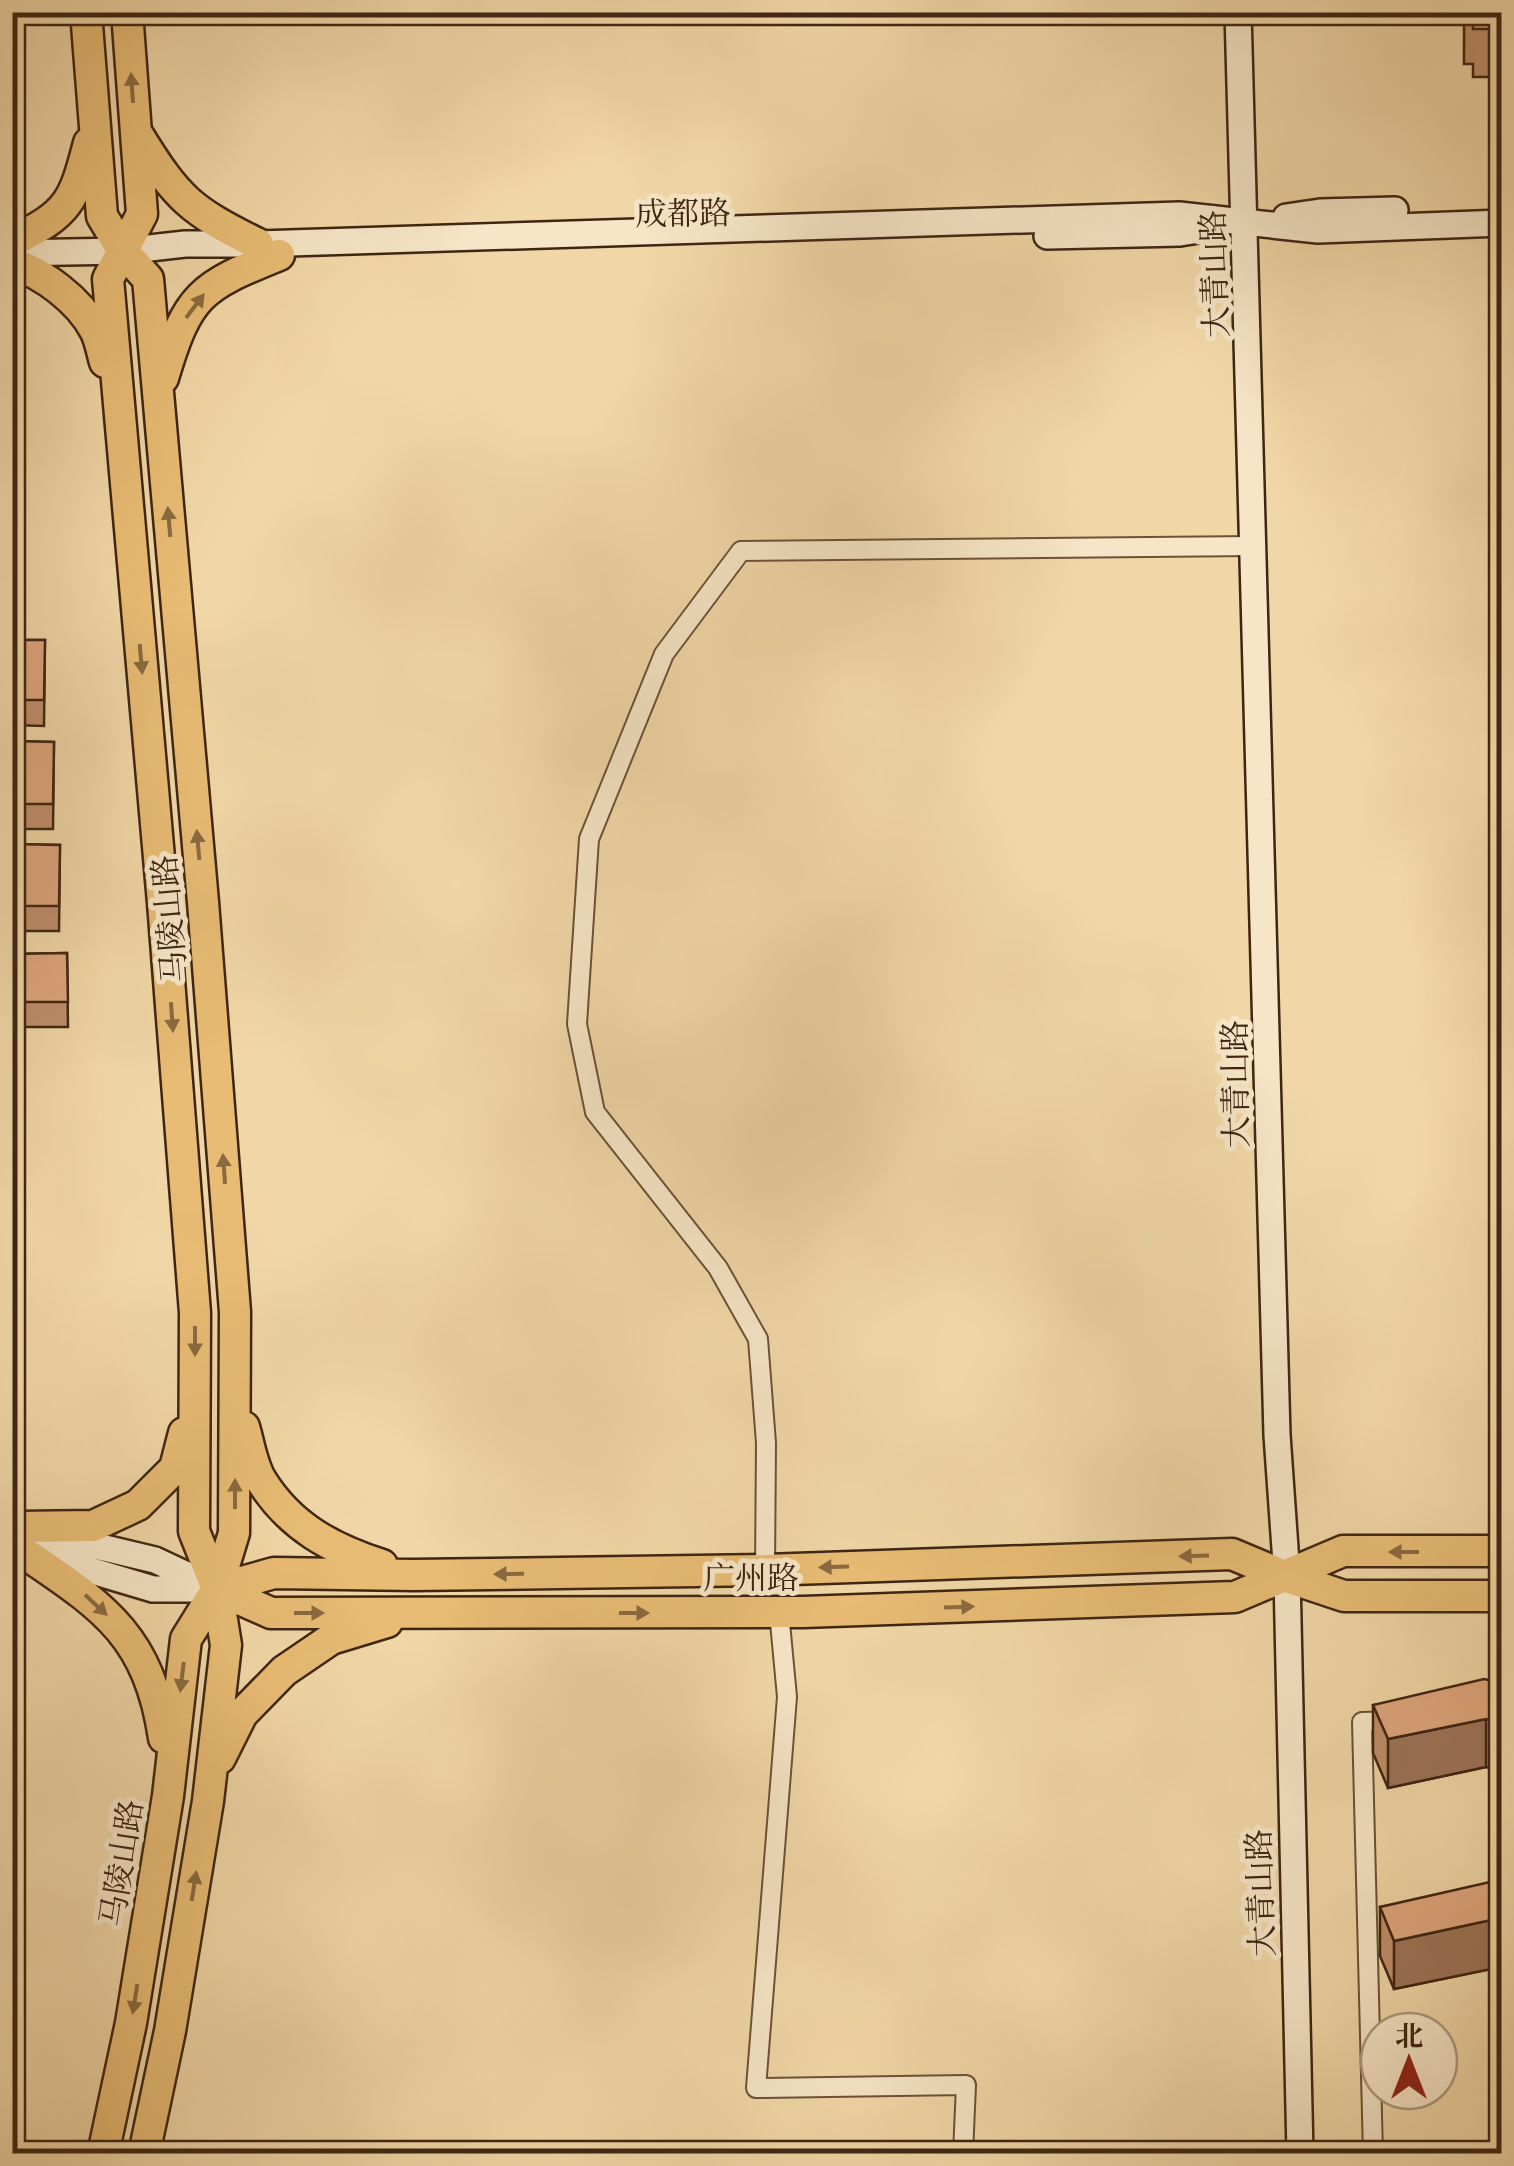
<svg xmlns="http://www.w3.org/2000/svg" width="1514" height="2166" font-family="'Gentium Book Plus','Noto Serif SC',serif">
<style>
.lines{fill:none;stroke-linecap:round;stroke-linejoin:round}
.street-casing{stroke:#6c5238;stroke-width:22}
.secondary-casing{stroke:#3f2613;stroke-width:30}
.primary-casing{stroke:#3f2613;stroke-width:35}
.street{stroke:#f6e5c6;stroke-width:18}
.secondary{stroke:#f6e5c6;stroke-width:25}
.primary{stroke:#e8bc74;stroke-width:30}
.wall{fill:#c08f6c;stroke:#3f2613;stroke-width:2.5}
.shaded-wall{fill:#9c7458;stroke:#3f2613;stroke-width:2.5}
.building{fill:#dfa67d;stroke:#3f2613;stroke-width:2.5}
.oneway{fill:#8b6a3f}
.labels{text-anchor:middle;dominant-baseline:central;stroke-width:10;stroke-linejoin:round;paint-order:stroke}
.street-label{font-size:32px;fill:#3f2613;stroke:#f6e5c6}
</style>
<rect width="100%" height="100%" fill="#f1d7a7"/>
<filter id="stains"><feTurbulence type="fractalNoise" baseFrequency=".002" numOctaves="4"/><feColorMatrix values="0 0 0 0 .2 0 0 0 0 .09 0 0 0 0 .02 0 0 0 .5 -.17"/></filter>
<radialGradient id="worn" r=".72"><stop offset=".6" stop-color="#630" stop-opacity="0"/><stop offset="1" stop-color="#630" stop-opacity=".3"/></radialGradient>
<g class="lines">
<defs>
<path id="street" d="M 765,1570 L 766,1443 L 758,1339 L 718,1268 L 595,1112 L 577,1024 L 589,839 L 664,654 L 741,551 L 1254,546
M 779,1612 L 787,1697 L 756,2088 L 966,2085 L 963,2154
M 1373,2154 L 1362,1722 L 1396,1721"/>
<path id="secondary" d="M 1238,12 L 1277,1435 L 1287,1577 L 1300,2154
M 1286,217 L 1320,212 L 1395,210
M 1047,236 L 1180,233 L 1211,228
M 12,253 L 123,251 L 185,244 L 258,244 L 1179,215 L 1318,230 L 1502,223
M 46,1534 L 155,1560 L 217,1589
M 32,1553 L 153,1589 L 211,1589"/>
<path id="primary" d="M 86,12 L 102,216 L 123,251 L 148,279 L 203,902 L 235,1312 L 234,1533 L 217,1589 L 186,1639 L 168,1796 L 131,2023 L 103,2154
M 127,12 L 142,214 L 108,279 L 163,903 L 195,1313 L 194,1531 L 217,1589 L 226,1645 L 208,1801 L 170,2031 L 144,2154
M 138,135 C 178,200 190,210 258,244
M 12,241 C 69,214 74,201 89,143
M 12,263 C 44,274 79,300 95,330 C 100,339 102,352 105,362
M 163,378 C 188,294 200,287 279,255
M 244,1427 C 249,1444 252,1465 261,1480 C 290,1527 332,1549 382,1565
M 19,1527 L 93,1526 L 138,1505 L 175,1468 L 184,1433
M 17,1548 C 100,1605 148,1631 164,1738
M 217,1589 L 271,1613 L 803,1612 L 1235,1597 L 1343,1551 L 1502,1551
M 217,1589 L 274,1573 L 414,1575 L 765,1570 L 1232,1554 L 1287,1577 L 1344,1596 L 1502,1596
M 220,1758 L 242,1714 L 284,1671 L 331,1639 L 387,1622"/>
</defs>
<use href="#street" class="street-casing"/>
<use href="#secondary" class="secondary-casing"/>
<use href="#primary" class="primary-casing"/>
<use href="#street" class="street"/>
<use href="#secondary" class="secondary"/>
<use href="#primary" class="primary"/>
</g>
<path class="wall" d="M 1464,12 L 1502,12 L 1502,87 L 1497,87 L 1497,77 L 1473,77 L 1473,64 L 1464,64 Z
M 12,640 L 45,640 L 44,726 L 12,725 Z
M 12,741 L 54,742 L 53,829 L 12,829 Z
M 12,844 L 60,845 L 59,931 L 12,931 Z
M 67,953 L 68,1027 L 12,1027 L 12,954 Z
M 1502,1683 L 1502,1771 L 1486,1767 L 1388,1788 L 1373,1753 L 1373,1705 Z
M 1502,1885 L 1502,1972 L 1491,1969 L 1394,1989 L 1380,1956 L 1380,1907 Z"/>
<path class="shaded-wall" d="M 1486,1719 L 1486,1767 L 1388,1788 L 1388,1739 Z
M 1491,1920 L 1491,1969 L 1394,1989 L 1394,1941 Z"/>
<path class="building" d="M 1464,12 L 1502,12 L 1502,38 L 1497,38 L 1497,29 L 1473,29 L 1473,16 L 1464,16 Z
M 12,640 L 45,640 L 44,700 L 12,700 Z
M 12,741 L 54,742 L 53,804 L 12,804 Z
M 12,844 L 60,845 L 59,906 L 12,906 Z
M 67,953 L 68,1002 L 12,1002 L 12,954 Z
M 1484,1679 L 1502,1683 L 1502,1723 L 1486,1719 L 1388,1739 L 1373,1705 Z
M 1490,1882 L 1502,1885 L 1502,1923 L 1491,1920 L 1394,1941 L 1380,1907 Z"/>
<defs><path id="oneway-solid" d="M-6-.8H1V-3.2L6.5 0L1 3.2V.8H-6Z" transform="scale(2.5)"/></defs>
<g class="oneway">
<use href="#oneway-solid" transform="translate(132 88) rotate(-94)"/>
<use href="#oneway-solid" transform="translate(195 306) rotate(-53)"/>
<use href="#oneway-solid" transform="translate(169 522) rotate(-95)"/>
<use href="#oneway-solid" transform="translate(141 659) rotate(85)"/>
<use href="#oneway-solid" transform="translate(198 845) rotate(-95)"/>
<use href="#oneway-solid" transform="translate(172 1017) rotate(86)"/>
<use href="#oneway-solid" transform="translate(224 1169) rotate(-94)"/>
<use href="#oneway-solid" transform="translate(195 1341) rotate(90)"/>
<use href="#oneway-solid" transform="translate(235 1494) rotate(-90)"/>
<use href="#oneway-solid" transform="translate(1404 1552) rotate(-180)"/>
<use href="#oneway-solid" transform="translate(1194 1556) rotate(178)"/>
<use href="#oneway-solid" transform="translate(834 1567) rotate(178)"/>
<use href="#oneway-solid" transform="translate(509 1574) rotate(179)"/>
<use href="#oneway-solid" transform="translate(96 1605) rotate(43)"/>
<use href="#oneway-solid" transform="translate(959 1607) rotate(-2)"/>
<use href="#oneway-solid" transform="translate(309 1613)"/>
<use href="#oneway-solid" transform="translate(634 1613)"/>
<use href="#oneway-solid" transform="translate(182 1677) rotate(97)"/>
<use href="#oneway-solid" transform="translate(194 1886) rotate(-81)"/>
<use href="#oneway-solid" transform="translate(135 1999) rotate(99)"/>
</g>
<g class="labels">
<g class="street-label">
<text transform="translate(683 213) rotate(-1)">成都路</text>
<text transform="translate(1214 274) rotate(-92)">大青山路</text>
<text transform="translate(169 919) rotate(-95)">马陵山路</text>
<text transform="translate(1235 1084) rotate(-91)">大青山路</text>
<text x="751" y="1577">广州路</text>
<text transform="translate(121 1863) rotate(-81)">马陵山路</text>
<text transform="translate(1260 1893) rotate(-92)">大青山路</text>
</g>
</g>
<rect width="1514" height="2166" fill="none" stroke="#f1d7a7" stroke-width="50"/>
<rect x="15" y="15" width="1484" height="2136" fill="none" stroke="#3f2613" stroke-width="5"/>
<rect x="25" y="25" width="1464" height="2116" fill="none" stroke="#3f2613" stroke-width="2.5"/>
<g transform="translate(1409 2061)"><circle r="48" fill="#f6e5c6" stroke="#ad997e" stroke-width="2.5"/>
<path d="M0-8L18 38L0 25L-18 38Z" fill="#8f2418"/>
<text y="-15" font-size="28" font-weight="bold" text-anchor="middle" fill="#3f2613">北</text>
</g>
<rect width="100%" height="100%" filter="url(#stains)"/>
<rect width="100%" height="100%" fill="url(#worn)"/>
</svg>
